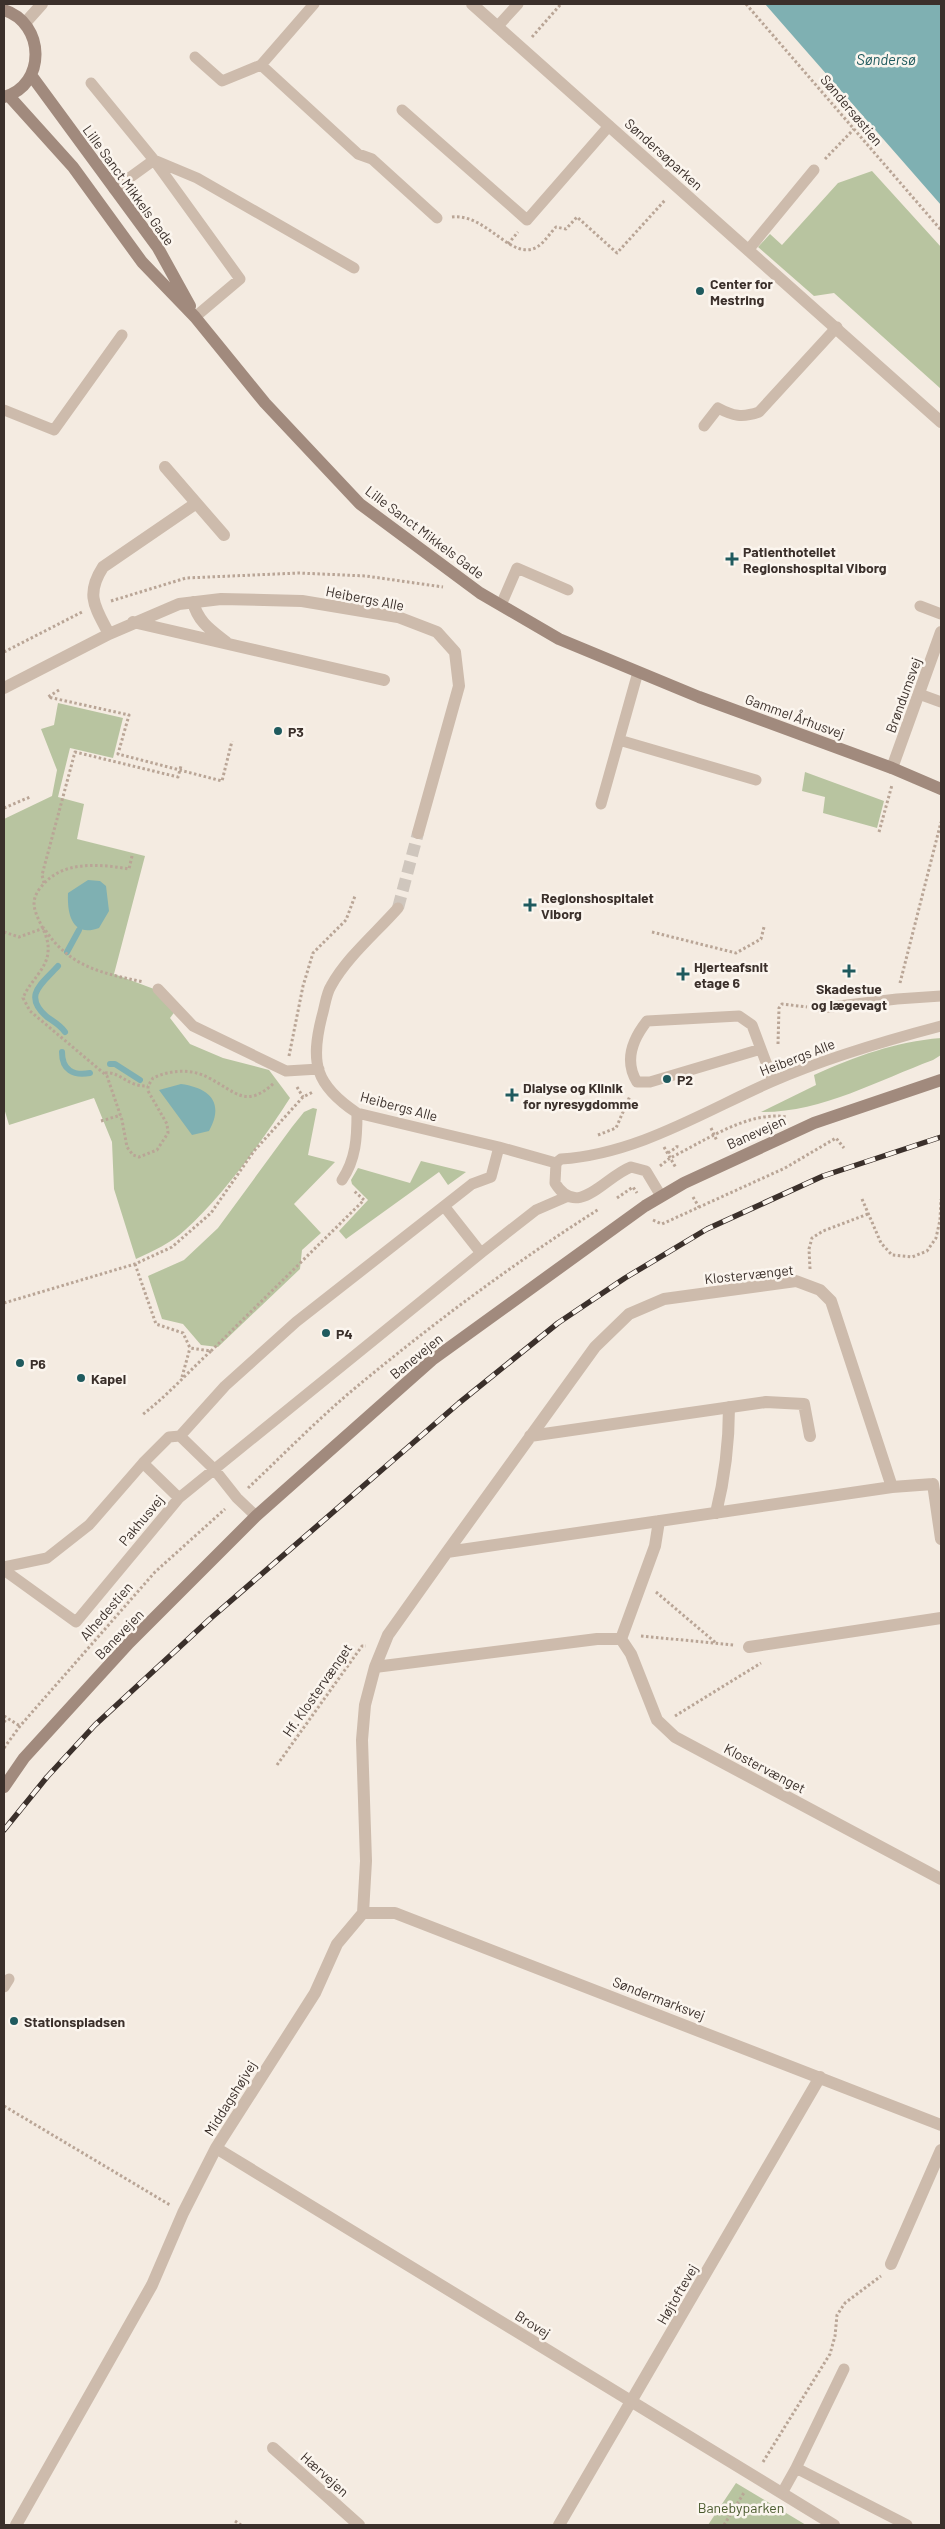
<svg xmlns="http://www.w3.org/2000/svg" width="945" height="2529" font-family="Barlow,sans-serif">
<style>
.green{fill:#b8c4a0}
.water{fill:#7fb0b2}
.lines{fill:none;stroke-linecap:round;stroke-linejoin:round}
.stream{stroke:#7fb0b2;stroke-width:6}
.street-tunnel{stroke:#cfc6bd;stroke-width:12;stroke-dasharray:12 6;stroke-linecap:butt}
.path{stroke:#b9a596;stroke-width:3;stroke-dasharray:2.5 2.5;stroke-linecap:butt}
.lane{stroke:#cdbbac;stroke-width:11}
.street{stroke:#cdbbac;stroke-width:12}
.secondary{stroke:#a18a7d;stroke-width:12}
.rail-casing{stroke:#3b302b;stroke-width:5.5}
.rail{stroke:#fbf5ee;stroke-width:4;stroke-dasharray:11;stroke-linecap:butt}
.poi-dot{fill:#1f5a5e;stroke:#fbf5ee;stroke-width:2}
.labels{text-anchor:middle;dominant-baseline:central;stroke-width:5;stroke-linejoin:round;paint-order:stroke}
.street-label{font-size:14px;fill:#3b302b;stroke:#fbf5ee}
.poi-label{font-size:14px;font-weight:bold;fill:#3b302b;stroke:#fbf5ee;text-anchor:start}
.park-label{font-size:14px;fill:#4a5a2e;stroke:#fbf5ee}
.water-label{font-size:15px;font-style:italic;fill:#1f5a5e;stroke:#fbf5ee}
</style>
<rect width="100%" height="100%" fill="#f4ebe1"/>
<path class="green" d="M 872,171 L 941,247 L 941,389 L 834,293 L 814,296 L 758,247 L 770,234 L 782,245 L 838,183 Z
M 58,703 L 123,718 L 113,758 L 70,748 L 58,797 L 84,804 L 77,839 L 145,856 L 114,974 L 154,989 L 176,1010 L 170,1018 L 190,1044 L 223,1058 L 269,1070 L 290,1098 C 263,1140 222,1197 185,1230 C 171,1243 153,1251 136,1259 L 114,1189 L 112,1142 L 94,1098 L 9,1125 L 4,1108 L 4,819 L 52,796 L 57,770 L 41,729 L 54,725 Z
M 805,772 L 884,801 L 877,828 L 823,813 L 825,797 L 802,791 Z
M 941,1038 L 941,1055 L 933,1060 C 879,1080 820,1113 761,1112 L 816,1085 L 814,1075 C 857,1056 894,1042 941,1038 Z
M 313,1108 L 317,1109 L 308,1155 L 335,1162 L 294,1204 L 321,1233 L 302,1250 L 300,1269 L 218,1347 L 201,1345 L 183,1324 L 162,1319 L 148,1276 L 184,1260 L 218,1228 L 292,1127 L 304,1112 Z
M 421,1161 L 466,1172 L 448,1185 L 439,1172 L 346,1239 L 339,1231 L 368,1200 L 352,1184 L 351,1180 L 358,1168 L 410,1183 Z
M 736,2483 L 806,2525 L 708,2525 Z"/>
<path class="water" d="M 765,4 L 941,4 L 941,205 Z
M 88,880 L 100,881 L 106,886 L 109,911 L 99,928 C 72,938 67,914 68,893 Z
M 181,1084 C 209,1088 225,1102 209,1131 L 192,1135 L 159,1090 Z"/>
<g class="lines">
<path class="stream" d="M 67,952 L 79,930
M 58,966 C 42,984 22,995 47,1017 C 54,1022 60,1025 65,1032
M 62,1052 C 62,1070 73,1076 90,1073
M 110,1064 L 115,1064 L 140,1080"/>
<path class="street-tunnel" d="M 398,908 L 418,833"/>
<path class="path" d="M 746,4 L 941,230
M 532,37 L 561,4
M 825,159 L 854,129
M 452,217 C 487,213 511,262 537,247 C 544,243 550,233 556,227 L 566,229 L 577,217 L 617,253 L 666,199
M 508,244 L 518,232
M 111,601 L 186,578 L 299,573 L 366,576 L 443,587
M 4,652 L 82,612
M 59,690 L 48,697 L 129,715 L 118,754 L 222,781 L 232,741
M 4,808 L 30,797
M 879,832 L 892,785
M 132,856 L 129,869 C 99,864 62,860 41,887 C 36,893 34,898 34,905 C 36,921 50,934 48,952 C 47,969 29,982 23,998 L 30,1011 L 107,1076 L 122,1120 L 127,1147 L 133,1155 L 139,1157 L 157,1150 L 168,1133 L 167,1124 L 148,1091 L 148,1086 L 153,1078 C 170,1070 191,1068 209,1078 C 236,1092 246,1109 274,1083
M 44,883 L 42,875 L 75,752 L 178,777 L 181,766
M 4,932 L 19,937 L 44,928 C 69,967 101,973 144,982
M 652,932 L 736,953 L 761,939 L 764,927
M 900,983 L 941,822
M 778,1044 L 779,1008 L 782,1004 L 807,1007
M 289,1056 L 303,986 L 313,953 L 346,920 L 355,896
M 105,1073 C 120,1071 127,1087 148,1086
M 297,1087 L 303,1097
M 101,1121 L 121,1115
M 711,1128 L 717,1141
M 598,1135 L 616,1128 L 630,1096
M 664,1147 L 676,1168
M 668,1153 L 677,1147 L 677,1144
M 660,1166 L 670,1158 C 703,1142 749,1110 787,1117
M 693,1197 L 699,1207
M 617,1198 L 633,1187 L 637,1193
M 862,1199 L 881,1243 L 892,1255 L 912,1257 L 927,1251 L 936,1238 L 940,1220 L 941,1199
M 653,1220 L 662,1224 L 785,1168 L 836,1138 L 844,1148
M 135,1264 L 156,1324 L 183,1333 L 190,1348 L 211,1351 C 188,1372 167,1396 142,1415
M 810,1269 L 809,1249 L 812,1238 L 823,1231 L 868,1214
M 4,1303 L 135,1264 L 172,1247 L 211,1213 L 254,1151 L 303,1097 L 313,1092
M 211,1351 L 364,1200 L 353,1190
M 182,1377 L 190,1348
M 248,1488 C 281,1457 313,1424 348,1394 C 428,1327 511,1265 599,1209
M 656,1592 L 716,1643
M 641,1636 L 734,1645
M 4,1716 L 20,1726
M 675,1716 L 761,1663
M 4,1722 L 7,1718
M 4,1748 L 20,1726 L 155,1572 L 225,1509
M 277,1765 L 362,1646 L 366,1646
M 4,2106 L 170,2205
M 763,2462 L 830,2354 L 835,2336 L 837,2315 L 845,2303 L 881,2276
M 235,2521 L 241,2525
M 724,2525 L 745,2491"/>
<path class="lane" d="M 497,27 L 518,4
M 195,57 L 222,81 L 261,65 L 314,4
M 261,65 L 358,154 L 372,159 L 437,218
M 91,83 L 154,160 L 240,279 L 195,317
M 402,110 L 527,220 L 609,126
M 114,189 L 154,160 L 197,178 L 354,268
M 749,249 L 814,170
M 4,410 L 54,430 L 122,335
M 704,426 L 718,408 C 733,416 742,418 759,412 L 837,327
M 501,605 L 517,568 L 568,590
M 920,606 L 941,614
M 919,694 L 941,702
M 619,740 L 756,780
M 601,804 L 638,672
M 398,908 C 376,933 347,957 331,986 C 326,994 325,1006 322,1016 C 310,1063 315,1085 357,1113 L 499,1147 L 556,1163
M 158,989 L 193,1026 L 286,1071 L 319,1069
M 822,1008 L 897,999 L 941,996
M 761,1049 L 650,1082 L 637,1082 C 624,1061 632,1040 647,1021 L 739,1016 L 752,1025 L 773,1081
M 342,1180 C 356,1159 357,1138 357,1113
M 661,1196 L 646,1171 L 631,1167 C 604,1177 578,1220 555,1183 L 556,1163 L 561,1159 C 637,1154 703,1112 771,1082 C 826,1058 884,1041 941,1026
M 444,1206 L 472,1184 L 491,1177 L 499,1147
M 481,1253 L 536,1210 L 566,1197
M 143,1463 L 169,1437 L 180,1436 L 214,1469 L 237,1498 L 256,1516
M 179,1498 L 481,1253 L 444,1206 L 296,1322 L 225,1386 L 180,1436
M 4,1567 L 47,1558 L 89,1525 L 143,1463 L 179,1498 L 76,1622 L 4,1570
M 4,1987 L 9,1979
M 844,2369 L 796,2468 L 907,2525
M 782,2493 L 796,2468"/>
<path class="street" d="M 472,4 L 941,422
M 25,23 L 42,4
M 165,467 L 224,535
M 193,602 C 198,622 211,630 226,642
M 133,622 L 384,680
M 109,634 C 95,607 85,595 103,567 L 195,504
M 4,688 L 109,634 L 179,604 L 221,599 L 302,601 L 398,617 L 437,632 L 455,652 L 459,686 L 418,833
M 892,768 L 941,632
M 530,1436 L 766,1402 L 804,1404 L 810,1436
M 933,1484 L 941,1539
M 716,1513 C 725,1477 729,1444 729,1407
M 447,1552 L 595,1347 L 629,1314 L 664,1299 L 796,1281 L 820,1290 L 831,1301 L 892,1487
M 621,1639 L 655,1546 L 659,1521
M 749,1647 L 941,1618
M 375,1667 L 597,1639 L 621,1639 L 631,1654 L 657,1720 L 675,1737 L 941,1879
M 363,1913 L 395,1913 L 941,2125
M 216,2148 L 834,2525
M 891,2264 L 941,2150
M 273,2448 L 359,2525
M 16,2525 L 152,2285 L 183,2213 L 216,2148 L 315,1993 L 337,1944 L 363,1913 L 366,1861 L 362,1740 L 365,1705 L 375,1667 L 388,1635 L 447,1552 L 892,1487 L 933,1484
M 559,2525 L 820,2077"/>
<path class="secondary" d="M 4,10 C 45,23 47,85 4,97
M 31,75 L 158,248 L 190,306
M 9,96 L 73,167 L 142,262 L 195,317 L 265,403 L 360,504 L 480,593 L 559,639 L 699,697 L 892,768 L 941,789
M 4,1787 L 24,1758 L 129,1643 L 256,1516 L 432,1360 L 645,1206 L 684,1183 L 814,1123 L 941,1080"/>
<defs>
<path id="rail" d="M 4,1830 L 47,1777 L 95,1725 L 211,1618 L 459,1403 L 558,1323 L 625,1278 L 707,1229 L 823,1176 L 941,1137"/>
</defs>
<use href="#rail" class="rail-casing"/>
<use href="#rail" class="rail"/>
</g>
<g class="poi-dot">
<circle cx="700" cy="291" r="5"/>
<path d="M729.5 551.5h5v5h5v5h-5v5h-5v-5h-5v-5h5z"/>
<circle cx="278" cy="731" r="5"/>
<path d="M527.5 897.5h5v5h5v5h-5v5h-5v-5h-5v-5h5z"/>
<path d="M846.5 963.5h5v5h5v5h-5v5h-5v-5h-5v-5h5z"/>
<path d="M680.5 966.5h5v5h5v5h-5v5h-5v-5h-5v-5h5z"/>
<circle cx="667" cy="1079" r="5"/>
<path d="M509.5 1087.5h5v5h5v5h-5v5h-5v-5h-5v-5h5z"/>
<circle cx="326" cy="1333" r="5"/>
<circle cx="20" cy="1363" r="5"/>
<circle cx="81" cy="1378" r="5"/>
<circle cx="14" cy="2021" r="5"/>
</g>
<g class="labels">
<g class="street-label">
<text transform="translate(852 110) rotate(50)">Søndersøstien</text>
<text transform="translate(664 154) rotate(42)">Søndersøparken</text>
<text transform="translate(129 185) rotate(54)">Lille Sanct Mikkels Gade</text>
<text transform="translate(425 532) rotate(37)">Lille Sanct Mikkels Gade</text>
<text transform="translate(365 598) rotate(11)">Heibergs Alle</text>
<text transform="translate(903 695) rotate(-70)">Brøndumsvej</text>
<text transform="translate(795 716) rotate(20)">Gammel Århusvej</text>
<text transform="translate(797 1057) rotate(-21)">Heibergs Alle</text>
<text transform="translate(399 1106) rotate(15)">Heibergs Alle</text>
<text transform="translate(756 1132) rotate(-24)">Banevejen</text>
<text transform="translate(749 1274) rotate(-6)">Klostervænget</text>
<text transform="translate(416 1356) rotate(-39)">Banevejen</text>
<text transform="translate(141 1520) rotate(-50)">Pakhusvej</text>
<text transform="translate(106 1611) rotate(-49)">Alhedestien</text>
<text transform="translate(119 1634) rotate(-46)">Banevejen</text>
<text transform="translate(317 1690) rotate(-55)">Hf. Klostervænget</text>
<text transform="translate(765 1768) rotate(28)">Klostervænget</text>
<text transform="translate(659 1998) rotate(21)">Søndermarksvej</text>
<text transform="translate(230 2098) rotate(-58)">Middagshøjvej</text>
<text transform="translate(677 2294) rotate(-60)">Højtoftevej</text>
<text transform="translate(533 2324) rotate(32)">Brovej</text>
<text transform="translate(325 2474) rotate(42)">Hærvejen</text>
</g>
<g class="poi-label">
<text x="710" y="283">Center for<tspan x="710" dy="16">Mestring</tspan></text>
<text x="743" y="551">Patienthotellet<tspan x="743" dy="16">Regionshospital Viborg</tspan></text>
<text x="288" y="731">P3</text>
<text x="541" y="897">Regionshospitalet<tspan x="541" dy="16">Viborg</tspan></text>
<text x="694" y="966">Hjerteafsnit<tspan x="694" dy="16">etage 6</tspan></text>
<text x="849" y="988" text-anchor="middle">Skadestue<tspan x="849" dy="16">og lægevagt</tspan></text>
<text x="677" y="1079">P2</text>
<text x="523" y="1087">Dialyse og Klinik<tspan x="523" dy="16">for nyresygdomme</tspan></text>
<text x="336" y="1333">P4</text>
<text x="30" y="1363">P6</text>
<text x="91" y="1378">Kapel</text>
<text x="24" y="2021">Stationspladsen</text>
</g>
<g class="park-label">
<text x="741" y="2507">Banebyparken</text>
</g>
<g class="water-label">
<text x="886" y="59">Søndersø</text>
</g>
</g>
<rect width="945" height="2529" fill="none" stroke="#3b302b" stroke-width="10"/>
</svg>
